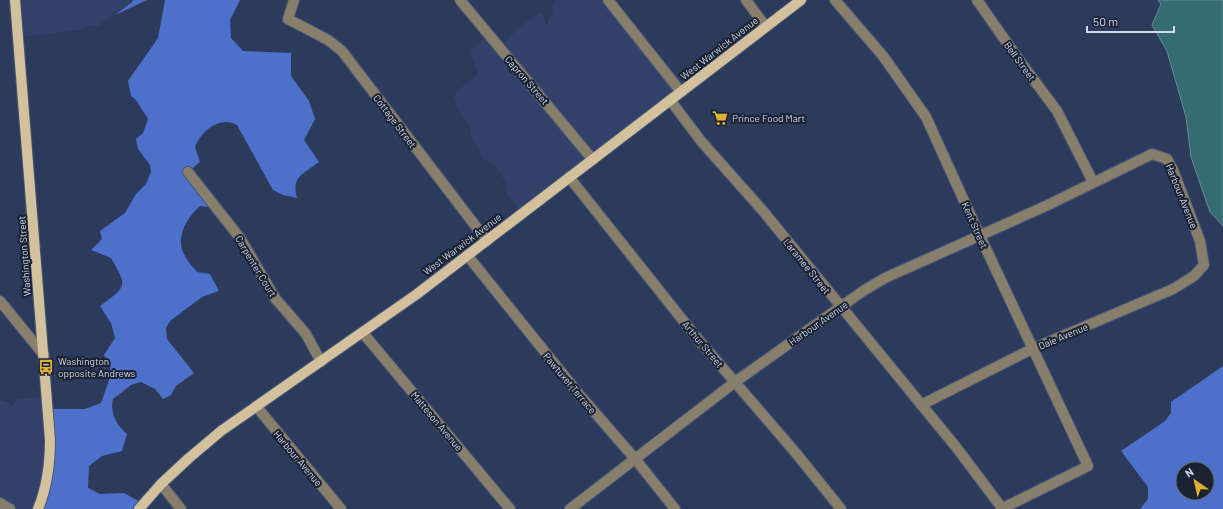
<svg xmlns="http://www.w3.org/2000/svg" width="1223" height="509" font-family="Barlow,sans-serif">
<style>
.built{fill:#31416a}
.forest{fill:#4d70cb;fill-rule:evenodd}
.water{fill:#356c73;stroke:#648d98}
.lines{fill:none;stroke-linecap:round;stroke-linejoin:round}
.minor-casing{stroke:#4a5776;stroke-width:12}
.major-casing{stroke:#4a5776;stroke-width:12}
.minor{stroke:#877e6c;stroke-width:10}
.major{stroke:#d2c19c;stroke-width:10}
.labels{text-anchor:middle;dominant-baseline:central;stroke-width:4;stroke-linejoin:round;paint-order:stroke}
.street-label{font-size:10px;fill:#d0d9ef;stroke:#1b2231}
.poi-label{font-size:10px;fill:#d0d9ef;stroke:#1b2231;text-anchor:start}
</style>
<rect width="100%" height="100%" fill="#2c3a5c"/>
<path class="built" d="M 15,0 L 133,0 L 98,26 L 91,25 L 79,30 L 21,37 Z
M 557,0 L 608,0 L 680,89 L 521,212 L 507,194 L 506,183 L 494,164 L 481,158 L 480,149 L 471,138 L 471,130 L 455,105 L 457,104 L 454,99 L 456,92 L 478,74 L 470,50 L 490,36 L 502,47 L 516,30 L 539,13 L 543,15 L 547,26 L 548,20 L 553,14 L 552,6 Z
M 43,397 L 50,437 L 38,509 L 0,509 L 0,400 L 7,402 L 11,406 L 18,399 Z"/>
<path class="forest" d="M 133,0 L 147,0 L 115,15 L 132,2 Z
M 165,0 L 240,0 L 230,20 L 231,38 L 243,51 L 291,53 L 291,76 L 309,101 L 315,119 L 304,140 L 319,162 C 303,174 291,177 297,198 L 283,195 L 273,190 L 237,125 C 220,115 201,131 195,147 L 200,162 L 188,172 L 208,207 L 200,206 C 187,217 175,238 184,254 C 187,261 193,267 197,272 L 210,274 L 219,291 L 202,297 L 170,321 L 166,328 L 167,339 L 194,373 L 176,386 L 171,395 L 163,399 L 155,389 L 141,382 L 131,385 L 113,399 C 110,413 116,425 127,434 L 122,451 L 102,456 L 89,466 L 88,488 L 100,494 L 124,493 L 142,503 L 137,509 L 38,509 L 46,481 L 48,409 L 85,409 L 101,403 L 109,380 L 111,362 L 108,362 L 104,355 L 115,338 L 111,323 L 100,306 C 127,286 128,287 111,258 L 91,250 L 102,239 L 100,231 L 125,213 L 136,194 L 146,184 L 151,172 L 150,165 L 138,149 L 136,139 L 143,133 L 148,119 L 136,100 L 131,96 L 128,81 L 158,38 Z
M 1223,366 L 1223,509 L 1140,509 L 1148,499 L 1148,487 L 1121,451 L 1165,421 L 1171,413 L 1171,402 ZM 1183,469 L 1207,469 L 1207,493 L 1183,493 Z"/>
<path class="water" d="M 1158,0 L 1223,0 L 1223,226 L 1210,212 L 1191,157 L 1186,117 L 1167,51 L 1152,25 L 1161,4 Z"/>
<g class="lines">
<defs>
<path id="minor" d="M 294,0 L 288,19 L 328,40 L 342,51 L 487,241
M 460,0 L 593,160
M 608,0 L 681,92
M 746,0 L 766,27
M 835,0 L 883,56 L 926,117 L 980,236 L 1088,466 L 1001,509
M 977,0 L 1019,60 L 1057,111 L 1093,182
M 670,100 L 701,141 L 763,211 L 956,447 L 1002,508
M 188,172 L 240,238 L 275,298 L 306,334 L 321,362
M 569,177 L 697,338 L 795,452 L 841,509
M 467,255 L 578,393 L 636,460 L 675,509
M 0,301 L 44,355
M 363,333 L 510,509
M 256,406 L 341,509
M 161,484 L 181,509
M 0,503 L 10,509
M 570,509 L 735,382 L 863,291 L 885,278 L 1048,205 L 1152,154 L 1167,159 L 1173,170 L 1200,241 L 1204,265 L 1194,276 L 1173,289 L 1034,348 L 921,405"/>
<path id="major" d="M 15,0 L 50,440 C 50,463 47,487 38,509
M 139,509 L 161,484 L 189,458 L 221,431 L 417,294 L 801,0"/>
</defs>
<use href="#minor" class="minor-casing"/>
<use href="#major" class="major-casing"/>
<use href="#minor" class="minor"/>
<use href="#major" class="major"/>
</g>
<defs>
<symbol id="supermarket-bare" viewBox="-9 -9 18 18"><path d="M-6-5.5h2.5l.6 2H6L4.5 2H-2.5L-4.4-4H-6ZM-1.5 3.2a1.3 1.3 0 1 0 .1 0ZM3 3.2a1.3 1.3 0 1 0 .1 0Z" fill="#e0b034" stroke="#1b2231" stroke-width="2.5" paint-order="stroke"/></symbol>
<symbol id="bus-bare" viewBox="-9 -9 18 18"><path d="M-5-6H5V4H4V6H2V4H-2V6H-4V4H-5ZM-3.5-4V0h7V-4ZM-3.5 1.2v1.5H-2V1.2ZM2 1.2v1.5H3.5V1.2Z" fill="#e0b034" stroke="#1b2231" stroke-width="2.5" paint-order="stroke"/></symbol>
</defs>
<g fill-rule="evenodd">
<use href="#supermarket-bare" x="709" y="107" width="22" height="22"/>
<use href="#bus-bare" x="35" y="356" width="22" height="22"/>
</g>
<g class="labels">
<g class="street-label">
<text transform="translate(719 48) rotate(-38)">West Warwick Avenue</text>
<text transform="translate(1020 61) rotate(54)">Bell Street</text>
<text transform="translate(527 80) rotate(49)">Capron Street</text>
<text transform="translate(395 121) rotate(53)">Cottage Street</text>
<text transform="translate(1182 196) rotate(68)">Harbour Avenue</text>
<text transform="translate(975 225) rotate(66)">Kent Street</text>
<text transform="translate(462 244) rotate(-37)">West Warwick Avenue</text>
<text transform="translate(24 256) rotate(-94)">Washington Street</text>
<text transform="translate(256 266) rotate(59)">Carpenter Court</text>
<text transform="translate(807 266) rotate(51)">Laramee Street</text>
<text transform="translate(818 323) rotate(-35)">Harbour Avenue</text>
<text transform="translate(1063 336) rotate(-23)">Dale Avenue</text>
<text transform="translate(703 344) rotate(50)">Arthur Street</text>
<text transform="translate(570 383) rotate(50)">Pawtuxet Terrace</text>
<text transform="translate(437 421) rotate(50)">Matteson Avenue</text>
<text transform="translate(298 458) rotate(50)">Harbour Avenue</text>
</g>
<g class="poi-label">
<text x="732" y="118">Prince Food Mart</text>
<text x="58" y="361">Washington<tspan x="58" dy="12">opposite Andrews</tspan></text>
</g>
</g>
<g transform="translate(1195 481) rotate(326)"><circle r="19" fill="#1b2231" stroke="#636b7d"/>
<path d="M0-3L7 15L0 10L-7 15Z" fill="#e0b034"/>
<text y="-6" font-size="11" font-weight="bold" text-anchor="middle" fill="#d0d9ef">N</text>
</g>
<path d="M1087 26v6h87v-6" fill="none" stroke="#d0d9ef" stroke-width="2"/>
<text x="1093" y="26" font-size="12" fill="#d0d9ef" stroke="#1b2231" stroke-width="3" paint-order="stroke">50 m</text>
</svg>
